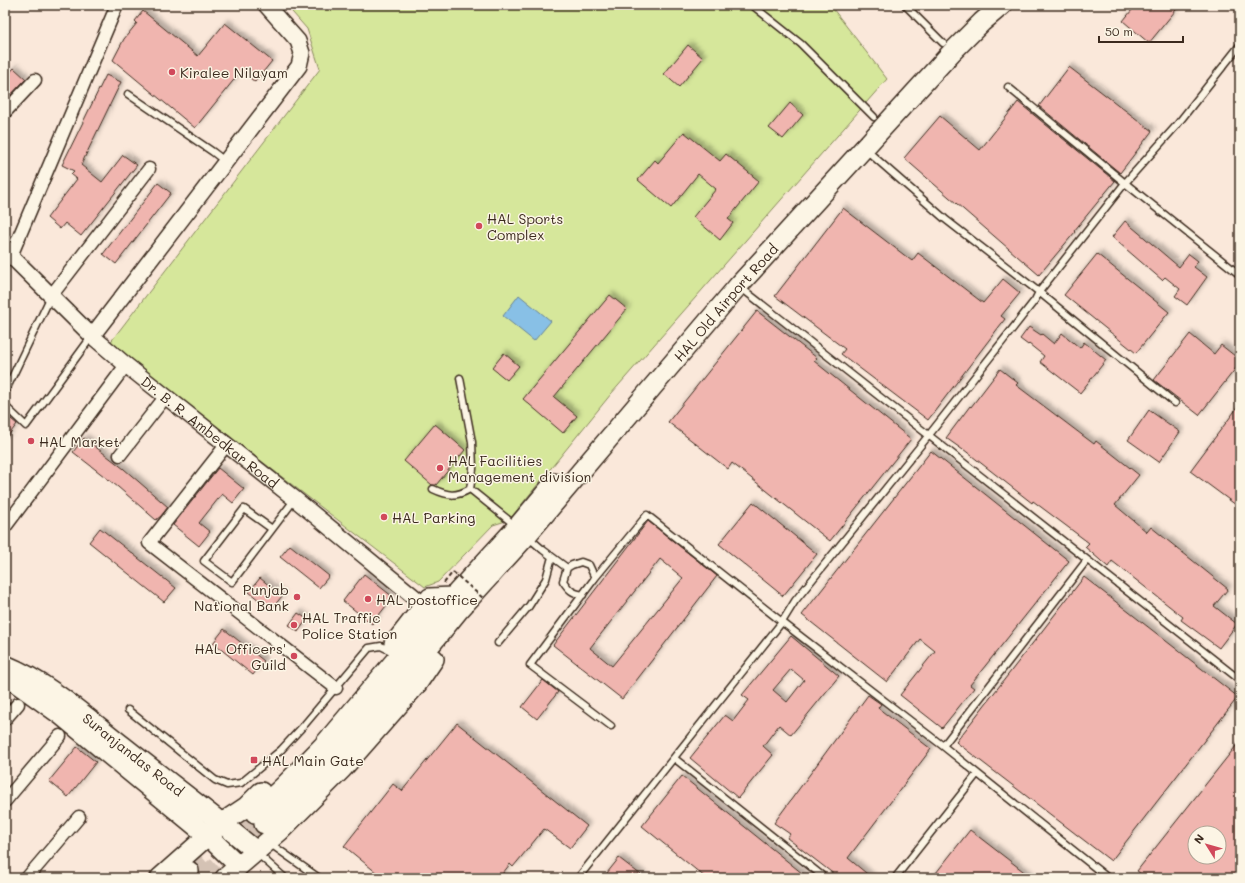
<svg xmlns="http://www.w3.org/2000/svg" width="1245" height="883" font-family="Mali,sans-serif">
<style>
.green{fill:#d6e79b;stroke:#88885c}
.water{fill:#88c0e6;stroke:#698496}
.building{fill:#f0b5af;stroke:#3b2a1e;fill-rule:evenodd;filter:url(#shadow)}
.lines{fill:none;stroke-linecap:round;stroke-linejoin:round}
.primary-tunnel{stroke:#d4c2b4;stroke-width:19;stroke-dasharray:19 10;stroke-linecap:butt}
.service-casing{stroke:#3b2a1e;stroke-width:9}
.minor-casing{stroke:#3b2a1e;stroke-width:15}
.tertiary-casing{stroke:#3b2a1e;stroke-width:18}
.primary-casing{stroke:#3b2a1e;stroke-width:22}
.path{stroke:#3b2a1e;stroke-width:2;stroke-dasharray:4 3;stroke-linecap:butt}
.service{stroke:#fcf5e5;stroke-width:6}
.minor{stroke:#fcf5e5;stroke-width:12}
.tertiary{stroke:#fcf5e5;stroke-width:15}
.primary{stroke:#fcf5e5;stroke-width:19}
.path-bridge{stroke:#3b2a1e;stroke-width:2;stroke-dasharray:4 3;stroke-linecap:butt}
.poi-dot{fill:#d1495b;stroke:#fcf5e5;stroke-width:1.5}
.labels{text-anchor:middle;dominant-baseline:central;stroke-width:3;stroke-linejoin:round;paint-order:stroke}
.poi-label{font-size:14px;fill:#3b2a1e;stroke:#fcf5e5;text-anchor:start}
.street-label{font-size:14px;fill:#3b2a1e;stroke:#fcf5e5}
</style>
<defs>
<filter id="shadow"><feDropShadow dx="3.5" dy="-3.5" stdDeviation="2" flood-color="#0004"/></filter>
</defs>
<rect width="100%" height="100%" fill="#fae8da"/>
<filter id="ink" filterUnits="userSpaceOnUse"><feTurbulence type="fractalNoise" baseFrequency=".025" numOctaves="2"/><feDisplacementMap in="SourceGraphic" scale="8" xChannelSelector="R" yChannelSelector="G"/><feConvolveMatrix kernelMatrix="1 2 1 2 8 2 1 2 1" color-interpolation-filters="sRGB"/></filter>
<g filter="url(#ink)">
<path class="green" d="M 286,5 L 830,5 L 887,79 L 611,394 L 509,520 L 493,525 L 438,582 L 425,587 L 109,344 L 320,69 L 307,29 Z"/>
<path class="water" d="M 519,295 L 551,321 L 534,341 L 503,316 Z"/>
<path class="building" d="M 1136,5 L 1180,5 L 1149,43 L 1123,21 Z
M 143,11 L 198,56 L 225,23 L 272,61 L 255,82 L 241,71 L 195,128 L 113,60 L 124,39 L 137,23 L 135,21 Z
M 688,45 L 703,58 L 679,87 L 664,74 Z
M 1069,67 L 1152,131 L 1120,173 L 1039,106 Z
M 14,68 L 26,79 L 5,101 L 5,78 Z
M 106,75 L 121,82 L 81,165 L 102,182 L 123,155 L 137,165 L 81,236 L 65,223 L 60,229 L 47,218 L 77,179 L 71,174 L 74,171 L 62,165 Z
M 1018,102 L 1115,181 L 1074,231 L 1075,232 L 1039,275 L 904,158 L 940,116 L 980,150 Z
M 790,103 L 803,115 L 783,139 L 769,128 Z
M 684,132 L 720,161 L 726,154 L 759,181 L 728,219 L 733,223 L 720,240 L 693,217 L 716,189 L 698,174 L 671,208 L 638,180 L 655,160 L 658,163 Z
M 158,183 L 171,193 L 116,264 L 103,254 Z
M 843,208 L 912,261 L 918,253 L 983,303 L 1003,279 L 1020,293 L 1001,316 L 1005,319 L 928,420 L 841,354 L 845,349 L 775,296 Z
M 1125,221 L 1179,267 L 1189,254 L 1198,261 L 1194,267 L 1207,277 L 1187,305 L 1175,296 L 1180,289 L 1165,277 L 1162,280 L 1112,237 Z
M 1097,254 L 1169,312 L 1136,353 L 1064,295 Z
M 610,295 L 627,309 L 554,397 L 577,416 L 563,433 L 523,399 Z
M 757,311 L 817,358 L 814,361 L 911,439 L 830,541 L 732,463 L 728,469 L 668,422 Z
M 1029,327 L 1041,335 L 1042,334 L 1054,344 L 1062,333 L 1080,348 L 1084,342 L 1106,360 L 1080,393 L 1040,362 L 1044,356 L 1029,344 L 1028,345 L 1020,339 Z
M 1190,334 L 1214,354 L 1221,345 L 1240,360 L 1240,363 L 1199,415 L 1154,380 Z
M 504,353 L 519,366 L 507,380 L 492,368 Z
M 1000,369 L 1018,383 L 1016,385 L 1061,419 L 1094,444 L 1096,441 L 1139,475 L 1115,505 L 1147,532 L 1151,527 L 1228,589 L 1214,606 L 1237,624 L 1219,648 L 1181,620 L 1183,617 L 1112,561 L 1108,567 L 1085,547 L 1089,543 L 1033,501 L 1032,503 L 963,449 L 963,450 L 946,438 L 970,406 L 971,407 Z
M 1240,404 L 1240,508 L 1190,471 Z
M 1149,410 L 1180,432 L 1159,462 L 1128,440 Z
M 5,414 L 17,424 L 5,440 Z
M 435,424 L 465,450 L 436,485 L 432,485 L 404,461 Z
M 84,438 L 124,469 L 168,507 L 161,516 L 156,520 L 118,487 L 73,452 Z
M 931,451 L 1069,561 L 970,685 L 974,688 L 942,728 L 900,695 L 935,651 L 920,639 L 887,682 L 802,615 Z
M 218,468 L 244,489 L 233,503 L 222,494 L 199,523 L 210,532 L 199,546 L 173,525 Z
M 753,502 L 817,554 L 783,596 L 719,544 Z
M 648,521 L 717,576 L 622,699 L 553,645 ZM 660,559 L 683,578 L 612,666 L 590,648 Z
M 100,528 L 176,588 L 164,602 L 89,542 Z
M 290,545 L 329,576 L 319,588 L 280,557 Z
M 364,574 L 393,597 L 372,624 L 343,601 Z
M 1084,577 L 1238,697 L 1111,861 L 956,742 Z
M 260,578 L 282,596 L 271,610 L 249,592 Z
M 298,613 L 307,619 L 298,632 L 289,625 Z
M 224,629 L 264,661 L 253,675 L 213,643 Z
M 791,636 L 839,676 L 791,735 L 779,725 L 763,746 L 773,755 L 738,798 L 690,758 L 725,715 L 733,721 L 749,700 L 742,695 ZM 791,669 L 804,680 L 787,702 L 773,690 Z
M 543,680 L 558,692 L 537,719 L 522,707 Z
M 868,695 L 881,704 L 878,708 L 931,749 L 848,858 L 872,878 L 842,878 L 836,873 L 835,875 L 787,838 L 790,834 L 774,823 Z
M 457,723 L 587,826 L 570,848 L 544,829 L 513,867 L 510,864 L 499,878 L 383,878 L 344,846 L 393,784 L 402,791 Z
M 1240,741 L 1240,875 L 1237,878 L 1147,878 L 1137,871 ZM 1195,833 L 1219,833 L 1219,857 L 1195,857 Z
M 77,747 L 96,762 L 68,797 L 49,781 Z
M 682,776 L 808,878 L 706,878 L 642,826 Z
M 970,830 L 1032,878 L 932,878 Z
M 619,858 L 645,878 L 603,878 Z"/>
<g class="lines">
<path class="primary-tunnel" d="M 189,871 L 255,813
M 203,878 L 264,824"/>
<defs>
<path id="service" d="M 752,5 L 801,44 L 874,117
M 905,5 L 943,43
M 1008,87 L 1125,183 L 1240,275
M 128,94 L 213,152 L 226,162
M 865,149 L 945,219 L 1039,292 L 1175,403
M 740,287 L 1240,680
M 460,378 L 472,442 L 473,469 L 470,489 L 516,526
M 5,392 L 51,296
M 5,406 L 26,426 L 92,336
M 433,489 C 448,496 456,497 470,489
M 272,529 L 244,509 L 204,561 L 232,582 L 295,499
M 528,537 L 543,550 L 567,568 L 563,581 C 569,590 572,593 583,595
M 567,568 L 572,565 L 581,562 L 589,565 L 595,578
M 498,643 L 529,606 L 546,579 L 552,557
M 128,710 L 215,780 L 227,785 L 241,783 L 281,750 L 305,724 L 369,648 L 381,646 L 389,650
M 611,726 L 530,665 L 595,578 L 647,515 L 782,622 L 943,746 L 1108,878
M 943,746 L 1087,560
M 674,758 L 825,878
M 271,841 L 275,847 L 319,878
M 257,853 L 285,878
M 578,878 L 782,622 L 795,601 L 929,435 L 1035,300 L 1039,292 L 1125,183 L 1176,126 L 1240,45
M 895,878 L 977,774"/>
<path id="minor" d="M 5,112 L 35,80
M 11,256 L 117,5
M 51,296 L 149,169
M 227,444 L 149,543 L 336,688
M 120,455 L 166,396
M 5,527 L 126,365
M 5,719 L 18,704
M 5,801 L 60,736
M 27,878 L 79,817"/>
<g id="tertiary">
<path id="s1" d="M 5,248 L 11,256 L 92,336 L 126,365 L 295,499 L 424,605"/>
<path d="M 92,336 L 299,66 L 302,53 L 298,41 L 266,5"/>
</g>
<g id="primary">
<path d="M 394,644 L 430,598 L 452,597"/>
<path id="s2" d="M 5,665 C 49,683 86,717 123,746 C 167,781 213,815 256,851"/>
<path d="M 10,680 L 15,682 L 61,715 L 208,836 L 239,866"/>
<path d="M 255,813 L 285,785 L 322,747 L 399,656 L 517,527 L 554,483"/>
<path id="s3" d="M 264,824 L 295,796 L 334,757 L 370,717 L 411,669 L 459,610 L 527,535 L 738,286 L 951,53 L 982,22 L 1002,5"/>
<path d="M 160,878 L 222,823 L 246,807 L 261,792"/>
<path d="M 181,878 L 189,871"/>
<path d="M 225,878 L 280,831 L 342,769 L 417,684 L 434,659"/>
</g>
</defs>
<use href="#service" class="service-casing"/>
<use href="#minor" class="minor-casing"/>
<use href="#tertiary" class="tertiary-casing"/>
<use href="#primary" class="primary-casing"/>
<path class="path" d="M 444,583 L 453,572"/>
<use href="#service" class="service"/>
<use href="#minor" class="minor"/>
<use href="#tertiary" class="tertiary"/>
<use href="#primary" class="primary"/>
<path class="path-bridge" d="M 453,572 L 484,599"/>
</g>
</g>
<g class="poi-dot">
<circle cx="172" cy="72" r="4"/>
<circle cx="479" cy="226" r="4"/>
<circle cx="31" cy="441" r="4"/>
<circle cx="440" cy="468" r="4"/>
<circle cx="384" cy="517" r="4"/>
<circle cx="297" cy="597" r="4"/>
<circle cx="368" cy="599" r="4"/>
<circle cx="294" cy="625" r="4"/>
<circle cx="294" cy="656" r="4"/>
<rect x="250" y="756" width="8" height="8" rx="2"/>
</g>
<g class="labels">
<g class="poi-label">
<text x="180" y="72">Kiralee Nilayam</text>
<text x="487" y="218">HAL Sports<tspan x="487" dy="16">Complex</tspan></text>
<text x="39" y="441">HAL Market</text>
<text x="448" y="460">HAL Facilities<tspan x="448" dy="16">Management division</tspan></text>
<text x="392" y="517">HAL Parking</text>
<text x="289" y="589" text-anchor="end">Punjab<tspan x="289" dy="16">National Bank</tspan></text>
<text x="376" y="599">HAL postoffice</text>
<text x="302" y="617">HAL Traffic<tspan x="302" dy="16">Police Station</tspan></text>
<text x="286" y="648" text-anchor="end">HAL Officers'<tspan x="286" dy="16">Guild</tspan></text>
<text x="262" y="760">HAL Main Gate</text>
</g>
<g class="street-label">
<text stroke="none"><textPath href="#s3" startOffset="697">HAL Old Airport Road</textPath></text>
<text stroke="none"><textPath href="#s1" startOffset="276">Dr. B. R. Ambedkar Road</textPath></text>
<text stroke="none"><textPath href="#s2" startOffset="157">Suranjandas Road</textPath></text>
</g>
</g>
<rect width="1245" height="883" fill="none" stroke="#fcf5e5" stroke-width="20"/>
<rect x="10" y="10" width="1225" height="863" fill="none" stroke="#3b2a1e" stroke-width="1.5" filter="url(#ink)"/>
<g transform="translate(1207 845) rotate(307)"><circle r="19" fill="#fcf5e5" stroke="#afa495"/>
<path d="M0-3L7 15L0 10L-7 15Z" fill="#d1495b"/>
<text y="-6" font-size="11" font-weight="bold" text-anchor="middle" fill="#3b2a1e">N</text>
</g>
<path d="M1099 36v6h84v-6" fill="none" stroke="#3b2a1e" stroke-width="2"/>
<text x="1105" y="36" font-size="12" fill="#3b2a1e" stroke="#fcf5e5" stroke-width="3" paint-order="stroke">50 m</text>
</svg>
